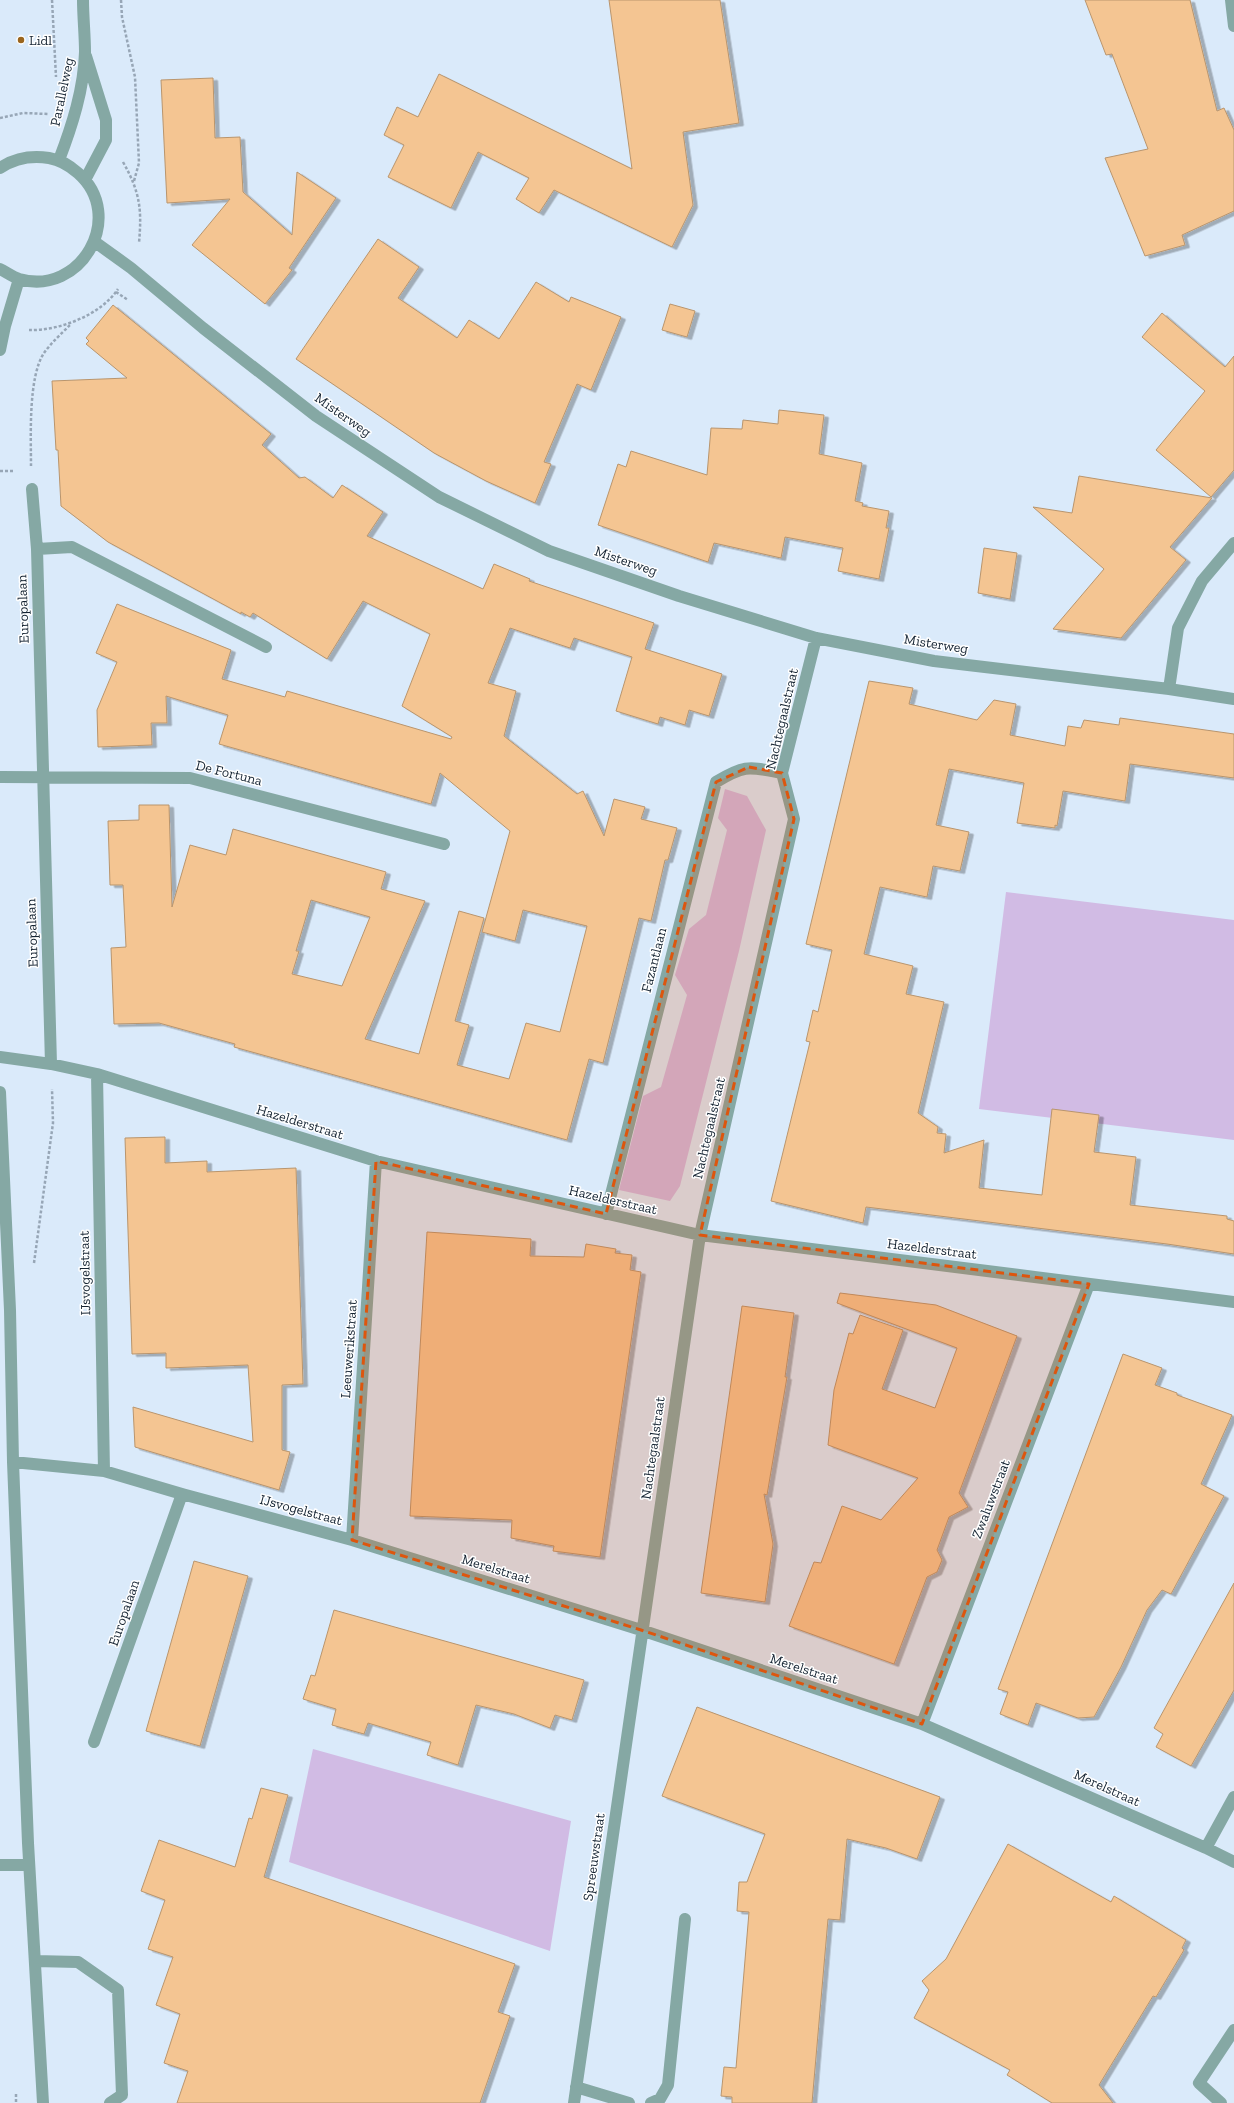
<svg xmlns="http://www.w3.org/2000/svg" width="1234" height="2103" font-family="'Zilla Slab',serif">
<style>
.green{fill:#d1bbe4}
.building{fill:#f4c592;stroke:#b9956d;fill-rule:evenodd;filter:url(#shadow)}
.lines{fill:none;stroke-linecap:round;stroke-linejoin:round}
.path{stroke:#97a6b6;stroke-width:2.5;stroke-dasharray:3 2;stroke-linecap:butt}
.minor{stroke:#85a8a4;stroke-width:12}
.marked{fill:#dd560e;fill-opacity:0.2;stroke:#dd560e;stroke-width:3;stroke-dasharray:8 5;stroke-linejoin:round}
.poi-dot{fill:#9a651d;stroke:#fff;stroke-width:1.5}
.labels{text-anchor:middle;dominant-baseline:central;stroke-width:3;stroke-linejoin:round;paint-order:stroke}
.poi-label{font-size:14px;fill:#142332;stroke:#fff;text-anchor:start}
.street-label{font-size:14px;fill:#142332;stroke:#fff}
</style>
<defs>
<filter id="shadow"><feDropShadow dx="4.5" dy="2.5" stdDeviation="0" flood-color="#0004"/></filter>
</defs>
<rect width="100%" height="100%" fill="#daeafa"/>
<path class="green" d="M 725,789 L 747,796 L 766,830 L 739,951 L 680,1186 L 670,1201 L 619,1190 L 643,1096 L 661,1087 L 687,995 L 675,975 L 689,929 L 706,915 L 727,830 L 718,818 Z
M 1006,892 L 1234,920 L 1234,1140 L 979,1109 Z
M 313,1749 L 571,1821 L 550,1951 L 289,1862 Z"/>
<path class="building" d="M 609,0 L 720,0 L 739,123 L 683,132 L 693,205 L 672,247 L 554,190 L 539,213 L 516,199 L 529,178 L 478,152 L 451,208 L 388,177 L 404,145 L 384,135 L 397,107 L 418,117 L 439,74 L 632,169 Z
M 1085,0 L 1190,0 L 1217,111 L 1224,108 L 1234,130 L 1234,211 L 1182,235 L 1185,245 L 1145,256 L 1105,158 L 1148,149 L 1112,54 L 1106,55 Z
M 213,78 L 215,138 L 240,137 L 243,192 L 292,235 L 297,172 L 336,198 L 289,268 L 292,270 L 265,304 L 192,245 L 230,199 L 167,203 L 161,80 Z
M 378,239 L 419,267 L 398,298 L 457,338 L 469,320 L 499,339 L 536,282 L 569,302 L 571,297 L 621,317 L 591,390 L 577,384 L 544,462 L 551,464 L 535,503 L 486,481 L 434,453 L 296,359 Z
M 670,304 L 695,311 L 687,337 L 662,330 Z
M 113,305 L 271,434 L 262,445 L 299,478 L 305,477 L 333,498 L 342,485 L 383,512 L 367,536 L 483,589 L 494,564 L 530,579 L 529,581 L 654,623 L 645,649 L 722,674 L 709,716 L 689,710 L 685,725 L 660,717 L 658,724 L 616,711 L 632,657 L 574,638 L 570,648 L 510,628 L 488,683 L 516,691 L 504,736 L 577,794 L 583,791 L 604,836 L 614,799 L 645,807 L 641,819 L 677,828 L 668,860 L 665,860 L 651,921 L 639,918 L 603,1063 L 589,1059 L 567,1140 L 295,1064 L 234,1047 L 235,1044 L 159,1023 L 114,1024 L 111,948 L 126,947 L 123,885 L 110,885 L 108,821 L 139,820 L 139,805 L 169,805 L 172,907 L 190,845 L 226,855 L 233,829 L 386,872 L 381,889 L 425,901 L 365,1039 L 419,1054 L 459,911 L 484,918 L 455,1021 L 469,1025 L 457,1065 L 509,1079 L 526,1023 L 560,1032 L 587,926 L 523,910 L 515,941 L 482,932 L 510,831 L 440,773 L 431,804 L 219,744 L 228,715 L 166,696 L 167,723 L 151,723 L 152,745 L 98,747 L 97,710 L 117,662 L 96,653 L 117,604 L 231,650 L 222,679 L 285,697 L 287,691 L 451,739 L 452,737 L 402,706 L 430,634 L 363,601 L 327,659 L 253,613 L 250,617 L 241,612 L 241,614 L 108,542 L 61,506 L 58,450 L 56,450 L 52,381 L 127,378 L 86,344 L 89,341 L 86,338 ZM 311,900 L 370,917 L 342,986 L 292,974 L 299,951 L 296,951 Z
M 1162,313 L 1225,367 L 1234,356 L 1234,470 L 1211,497 L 1156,450 L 1205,391 L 1142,337 Z
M 779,410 L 824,415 L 819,454 L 862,463 L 855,501 L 863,503 L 862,506 L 889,511 L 886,528 L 889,528 L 879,579 L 838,571 L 843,548 L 785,537 L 781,558 L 714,543 L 708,562 L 598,525 L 618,464 L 626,467 L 631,451 L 707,475 L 711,428 L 742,429 L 743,420 L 778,424 Z
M 1079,476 L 1212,498 L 1170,547 L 1186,560 L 1121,638 L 1053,629 L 1104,569 L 1033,507 L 1072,513 Z
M 984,548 L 1017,553 L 1010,599 L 978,593 Z
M 869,681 L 913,688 L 909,704 L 977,720 L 994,700 L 1016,704 L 1010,735 L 1065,746 L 1068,726 L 1081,728 L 1084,720 L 1119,725 L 1120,718 L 1234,734 L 1234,778 L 1130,764 L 1125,801 L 1063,791 L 1057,826 L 1055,825 L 1055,828 L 1017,823 L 1024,783 L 949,769 L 936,825 L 969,832 L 960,871 L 933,866 L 927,897 L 880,887 L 864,954 L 913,966 L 906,994 L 944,1002 L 918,1113 L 938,1127 L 937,1133 L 946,1134 L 944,1153 L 984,1140 L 979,1188 L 1042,1195 L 1052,1109 L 1099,1115 L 1094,1152 L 1136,1157 L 1130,1205 L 1227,1216 L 1227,1219 L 1234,1221 L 1234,1254 L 1167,1244 L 866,1207 L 863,1223 L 771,1201 L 810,1042 L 806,1041 L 813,1010 L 818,1012 L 832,950 L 806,944 Z
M 165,1137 L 165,1163 L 207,1161 L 207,1172 L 296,1168 L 303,1384 L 282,1385 L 282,1450 L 290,1452 L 279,1490 L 135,1447 L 133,1407 L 253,1442 L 248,1365 L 166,1368 L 166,1353 L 132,1354 L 125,1138 Z
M 427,1232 L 531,1239 L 530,1256 L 584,1257 L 586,1244 L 616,1249 L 615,1253 L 632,1255 L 630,1270 L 641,1272 L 600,1557 L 553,1551 L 554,1546 L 511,1538 L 512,1520 L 410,1516 Z
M 840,1293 L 936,1305 L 1017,1336 L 959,1493 L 968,1507 L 949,1517 L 937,1550 L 942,1560 L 937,1572 L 927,1577 L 894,1664 L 789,1626 L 814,1562 L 821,1563 L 842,1506 L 881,1520 L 918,1478 L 828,1445 L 834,1390 L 849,1333 L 853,1334 L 860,1315 L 903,1330 L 882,1389 L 935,1408 L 957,1348 L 837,1303 Z
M 742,1306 L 794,1313 L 785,1377 L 787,1377 L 767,1495 L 764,1494 L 773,1544 L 765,1602 L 701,1593 Z
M 1123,1354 L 1162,1368 L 1155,1385 L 1177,1393 L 1177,1395 L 1232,1415 L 1201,1484 L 1224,1496 L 1171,1594 L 1162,1590 L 1147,1610 L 1121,1667 L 1094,1717 L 1078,1718 L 1036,1703 L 1028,1725 L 1000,1714 L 1008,1692 L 998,1689 Z
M 194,1561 L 248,1576 L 200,1746 L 146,1731 Z
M 1234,1583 L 1234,1690 L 1191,1766 L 1156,1747 L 1163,1734 L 1154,1728 Z
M 334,1610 L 584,1680 L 572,1720 L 555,1715 L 550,1728 L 514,1714 L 476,1705 L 458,1765 L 427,1755 L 431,1742 L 368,1723 L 364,1734 L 332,1725 L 336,1709 L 303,1699 L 311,1675 L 315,1676 Z
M 697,1707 L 940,1797 L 917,1859 L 886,1848 L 847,1839 L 840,1920 L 828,1919 L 812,2103 L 732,2103 L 732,2097 L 721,2096 L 724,2067 L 736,2068 L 749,1912 L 737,1911 L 739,1882 L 747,1882 L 765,1834 L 662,1796 Z
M 261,1788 L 288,1795 L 264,1877 L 515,1964 L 498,2012 L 510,2016 L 480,2103 L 177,2103 L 188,2071 L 164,2063 L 180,2014 L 156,2005 L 173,1957 L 148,1949 L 165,1900 L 141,1891 L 159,1840 L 235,1867 L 249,1818 L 252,1819 Z
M 1008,1844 L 1111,1902 L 1114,1896 L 1186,1940 L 1182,1948 L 1184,1950 L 1156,1997 L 1153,1996 L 1099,2085 L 1113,2103 L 1052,2103 L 1007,2075 L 1010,2070 L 914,2018 L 929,1990 L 922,1981 L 946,1959 Z"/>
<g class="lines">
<path class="path" d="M 52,0 L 56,77
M 121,0 L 122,17 L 135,77 L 139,163 L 134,181
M 0,118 L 23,113 L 49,114
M 123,162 C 140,192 142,209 139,243
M 116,292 L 128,300
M 29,330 C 59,331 101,315 118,289
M 31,466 C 31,437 28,377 44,353 C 51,343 62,333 71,324
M 0,471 L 15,471
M 34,1263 L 53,1123 L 52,1089
M 16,2094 L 16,2103"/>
<path class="minor" d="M 1231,0 L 1234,26
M 59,160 C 72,126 84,89 85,52 C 85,35 83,17 83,0
M 0,168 C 15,158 30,155 49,158 C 61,160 69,165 78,173 C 127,216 81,297 19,279 C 13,277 6,272 0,269
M 85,180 L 106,140 L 106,120 L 86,56
M 95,242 L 131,268 L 203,328 L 316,416 L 439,497 L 549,551 L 679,596 L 816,638 L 934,661 L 1169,689 L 1234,699
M 0,350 L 5,326 L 19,279
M 32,489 L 37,549 L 51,1064
M 37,549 L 72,547 L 266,647
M 1169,689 L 1178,628 L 1202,581 L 1234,543
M 0,777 L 190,778 L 444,844
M 0,1057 L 51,1064 L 97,1074 L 376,1161 L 700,1235 L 1234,1302
M 97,1074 L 104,1471
M 0,1092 L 10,1310 L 13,1462 L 28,1843 L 43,2103
M 606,1214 L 716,782 C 746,764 749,767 782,773
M 13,1462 L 104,1471 L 182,1494 L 352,1540 L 641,1630 L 922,1724 L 1206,1848 L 1234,1862
M 352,1540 L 376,1161
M 922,1724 L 1089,1284
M 94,1742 L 182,1494
M 1206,1848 L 1234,1797
M 0,1865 L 29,1865
M 35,1961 L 78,1962 L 118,1990 L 122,2095 L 110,2103
M 576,2087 L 629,2103
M 574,2103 L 700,1235 L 794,819 L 782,773 L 816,638
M 651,2103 L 660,2099 L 668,2085 L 685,1919
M 1221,2103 L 1199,2083 L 1234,2030"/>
</g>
<path class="marked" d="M 749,767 L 782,773 L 794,819 L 700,1235 L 1089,1284 L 922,1724 L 641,1630 L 352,1540 L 376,1161 L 606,1214 L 716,782 Z"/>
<circle class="poi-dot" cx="21" cy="40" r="4"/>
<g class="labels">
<g class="poi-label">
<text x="29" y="40">Lidl</text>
</g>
<g class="street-label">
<text transform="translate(62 92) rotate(-78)">Parallelweg</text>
<text transform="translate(343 415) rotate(35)">Misterweg</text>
<text transform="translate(626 561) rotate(19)">Misterweg</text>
<text transform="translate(23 609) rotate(-92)">Europalaan</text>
<text transform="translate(936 644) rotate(9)">Misterweg</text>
<text transform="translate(782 719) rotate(-77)">Nachtegaalstraat</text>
<text transform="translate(229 773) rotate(14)">De Fortuna</text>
<text transform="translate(32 933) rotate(-92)">Europalaan</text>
<text transform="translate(654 960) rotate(-76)">Fazantlaan</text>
<text transform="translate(300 1122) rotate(17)">Hazelderstraat</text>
<text transform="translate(709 1128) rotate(-77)">Nachtegaalstraat</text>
<text transform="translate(613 1200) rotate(13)">Hazelderstraat</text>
<text transform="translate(932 1249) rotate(7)">Hazelderstraat</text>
<text transform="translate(85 1273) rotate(-91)">IJsvogelstraat</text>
<text transform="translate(349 1349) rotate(-86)">Leeuwerikstraat</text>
<text transform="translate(653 1448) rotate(-82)">Nachtegaalstraat</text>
<text transform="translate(991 1499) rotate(-69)">Zwaluwstraat</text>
<text transform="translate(301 1510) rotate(15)">IJsvogelstraat</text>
<text transform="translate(496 1569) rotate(17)">Merelstraat</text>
<text transform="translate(124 1613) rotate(-71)">Europalaan</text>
<text transform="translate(804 1669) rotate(18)">Merelstraat</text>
<text transform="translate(1107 1788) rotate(24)">Merelstraat</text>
<text transform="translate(594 1857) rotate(-82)">Spreeuwstraat</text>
</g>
</g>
</svg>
